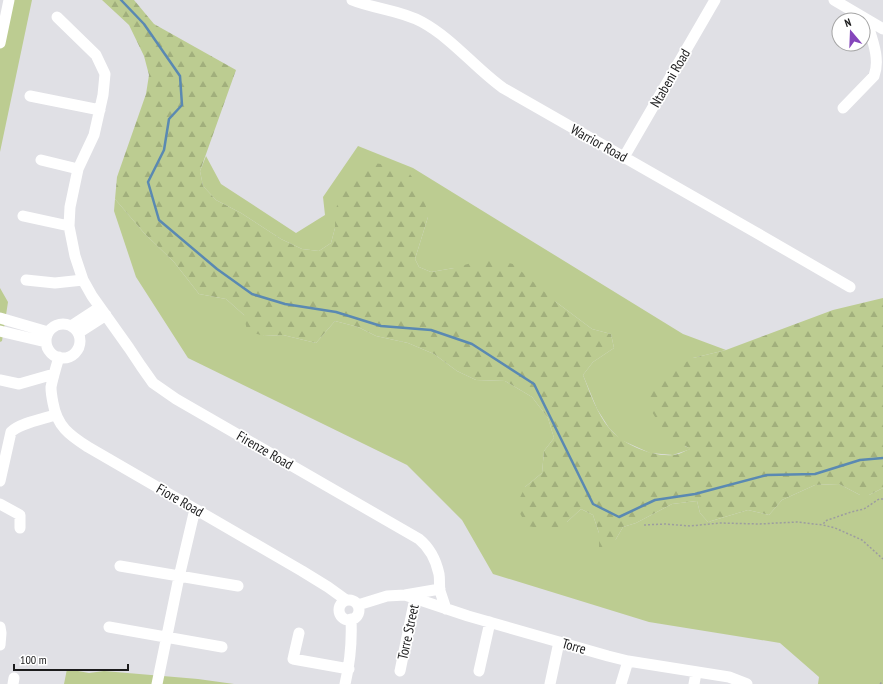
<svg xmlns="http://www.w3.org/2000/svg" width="883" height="684" font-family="'PT Sans Narrow',sans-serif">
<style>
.grass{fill:#bccc91}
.forest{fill:url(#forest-firs)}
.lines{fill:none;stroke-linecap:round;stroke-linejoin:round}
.stream{stroke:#5a89b2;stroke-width:2.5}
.path{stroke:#9c9ca0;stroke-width:1.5;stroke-dasharray:2 2;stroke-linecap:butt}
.minor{stroke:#fff;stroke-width:11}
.labels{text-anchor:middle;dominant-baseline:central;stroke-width:3.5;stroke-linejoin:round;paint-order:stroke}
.street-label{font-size:14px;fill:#1b1b1c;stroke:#fff}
</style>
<defs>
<pattern id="forest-firs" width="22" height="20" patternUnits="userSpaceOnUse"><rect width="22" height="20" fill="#bccc91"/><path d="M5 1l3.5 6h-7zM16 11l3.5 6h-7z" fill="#a1af7c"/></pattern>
</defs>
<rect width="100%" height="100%" fill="#e0e0e5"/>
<path class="grass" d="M 9,0 L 32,0 L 0,152 L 0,43 Z
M 358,146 L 413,168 L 683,334 L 726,350 L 693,358 L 685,446 L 691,449 L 673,455 L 650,453 L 621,440 L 609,428 L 597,409 L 583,375 L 593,362 L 614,348 L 611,334 L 592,329 L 556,302 L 454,268 L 431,272 L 419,267 L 415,259 L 428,217 L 335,213 L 335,228 L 331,243 L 319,251 L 302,249 L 281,239 L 241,213 L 216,200 L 203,186 L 200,171 L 206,156 L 221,184 L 296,233 L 325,215 L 323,197 Z
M 115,199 L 144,233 L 174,262 L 199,294 L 226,299 L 244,315 L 264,336 L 283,335 L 316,343 L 335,321 L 358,327 L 376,336 L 408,343 L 434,354 L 457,371 L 476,380 L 505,381 L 532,397 L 548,418 L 554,438 L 544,451 L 542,473 L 525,487 L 567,522 L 581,509 L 593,515 L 599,533 L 599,549 L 616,539 L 623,527 L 636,523 L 672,504 L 697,501 L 700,513 L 708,522 L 748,510 L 769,515 L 782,500 L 815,485 L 839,484 L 860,495 L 869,495 L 883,488 L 883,684 L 818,684 L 819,677 L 780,643 L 649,622 L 493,574 L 462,520 L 407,465 L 188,358 L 136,277 L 114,211 Z
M 0,288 L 8,302 L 2,341 L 0,342 Z
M 67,669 L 89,673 L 104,671 L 198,679 L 234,684 L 64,684 Z"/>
<path class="forest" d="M 102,0 L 134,0 L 154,24 L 236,70 L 200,171 L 203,186 L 216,200 L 241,213 L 281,239 L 302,249 L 319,251 L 331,243 L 335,228 L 335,213 L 339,198 L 344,186 L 358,170 L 373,163 L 390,165 L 409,173 L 423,192 L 428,217 L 415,259 L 419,267 L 431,272 L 454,268 L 478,261 L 496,260 L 513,264 L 556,302 L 592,329 L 611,334 L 614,348 L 593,362 L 583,375 C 590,393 597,413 609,428 C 622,444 652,457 673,455 C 678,455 685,451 690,449 C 668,434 658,427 647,401 L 662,375 L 693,358 L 726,350 L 833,310 L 883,298 L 883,488 L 869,495 L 860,495 L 839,484 L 815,485 L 782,500 L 769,515 L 748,510 L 708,522 L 700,513 L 697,501 L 672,504 L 636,523 L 623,527 L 616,539 L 607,549 L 599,549 L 599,533 L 593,515 L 581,509 L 567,522 L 553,530 L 527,526 L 516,506 L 525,487 L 542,473 L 544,451 L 554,438 L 548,418 L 532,397 L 505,381 L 476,380 L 457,371 L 434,354 L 408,343 L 376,336 L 358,327 L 335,321 L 316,343 L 283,335 L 264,336 L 247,331 L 244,315 L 226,299 L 199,294 L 174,262 L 144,233 L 115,199 L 117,177 L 146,94 L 149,75 L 144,56 L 129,25 Z"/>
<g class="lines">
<path class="stream" d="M 121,0 L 144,24 L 180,76 L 182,105 L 169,119 L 164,150 L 148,182 L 159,220 L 217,269 L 252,294 L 285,304 L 336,312 L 381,326 L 431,330 L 472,344 L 534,384 L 593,504 L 619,517 L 655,500 L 695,494 L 767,475 L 815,474 L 860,460 L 883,458"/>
<path class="path" d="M 883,499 L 879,499 L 864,509 L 851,512 L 825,521 L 823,525 L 835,528 L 862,540 L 883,559
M 644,525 L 665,524 L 690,526 L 720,523 L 759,524 L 797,522 L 823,525
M 880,684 L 883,681"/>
<path class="minor" d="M 352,0 C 374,9 400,10 422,22 C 453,39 475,68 503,88 L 755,232 L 850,287
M 834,0 L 883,29
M 57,17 L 96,55 L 105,74 L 103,95 L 94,135 L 78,169 L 70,207 L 69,226 L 75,256 L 83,280 L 92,296 L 129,348 L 141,366 L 153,383 L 176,399 L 419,539 C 430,548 436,560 439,574 C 440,580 439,585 440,591 C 442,597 444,603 446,609
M 0,43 L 9,0
M 30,96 L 100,110
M 843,108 L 874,76 C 881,58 871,37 866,19
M 624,157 L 715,0
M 41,160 L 78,169
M 23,216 L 69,226
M 26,280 L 55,283 L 83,280
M 0,318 L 48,332
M46 341a17 17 0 1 1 34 0a17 17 0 1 1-34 0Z
M 71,326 L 100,307
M 0,331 L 46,342
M 78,333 L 106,315
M 59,357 C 56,367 53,377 51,387 C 51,392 52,398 53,403 C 57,426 69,435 88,447 L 302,571 L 328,587 L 346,600
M 0,380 L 19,384 L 54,374
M 0,481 L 11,432 C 20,423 43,419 55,415
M 0,504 L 20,515 L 20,528
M 120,566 L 238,586
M 405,595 L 468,616 L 608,656 L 628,661 L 729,677 L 747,684
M339 610a10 10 0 1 1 20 0a10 10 0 1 1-20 0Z
M 358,605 L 387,596 L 405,595 L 440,589
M 0,627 L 1,633 L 0,645
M 109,627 L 222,647
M 299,633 L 293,659 L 349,669
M 400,671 L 416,593
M 479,671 L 490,622
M 13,684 L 14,678
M 157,684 L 179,577 L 195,509
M 345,684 C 350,663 352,641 351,619
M 550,684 L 559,642
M 621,684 L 628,661
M 694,684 L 696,673"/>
</g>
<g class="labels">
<g class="street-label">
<text transform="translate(670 78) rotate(-60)">Ntabeni Road</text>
<text transform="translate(599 143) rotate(29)">Warrior Road</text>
<text transform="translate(265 450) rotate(30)">Firenze Road</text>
<text transform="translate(180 500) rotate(30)">Fiore Road</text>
<text transform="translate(408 632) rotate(-78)">Torre Street</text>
<text transform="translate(574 646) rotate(16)">Torre</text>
</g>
</g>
<g transform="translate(851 32) rotate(341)"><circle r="19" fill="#ffffff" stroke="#a4a4a4"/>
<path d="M0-3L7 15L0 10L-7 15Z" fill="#8546bb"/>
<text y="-6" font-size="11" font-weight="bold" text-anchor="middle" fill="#1b1b1c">N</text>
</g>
<path d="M14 664v6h114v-6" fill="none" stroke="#1b1b1c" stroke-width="2"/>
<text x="20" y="664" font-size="12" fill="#1b1b1c" stroke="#ffffff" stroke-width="3" paint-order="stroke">100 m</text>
</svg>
